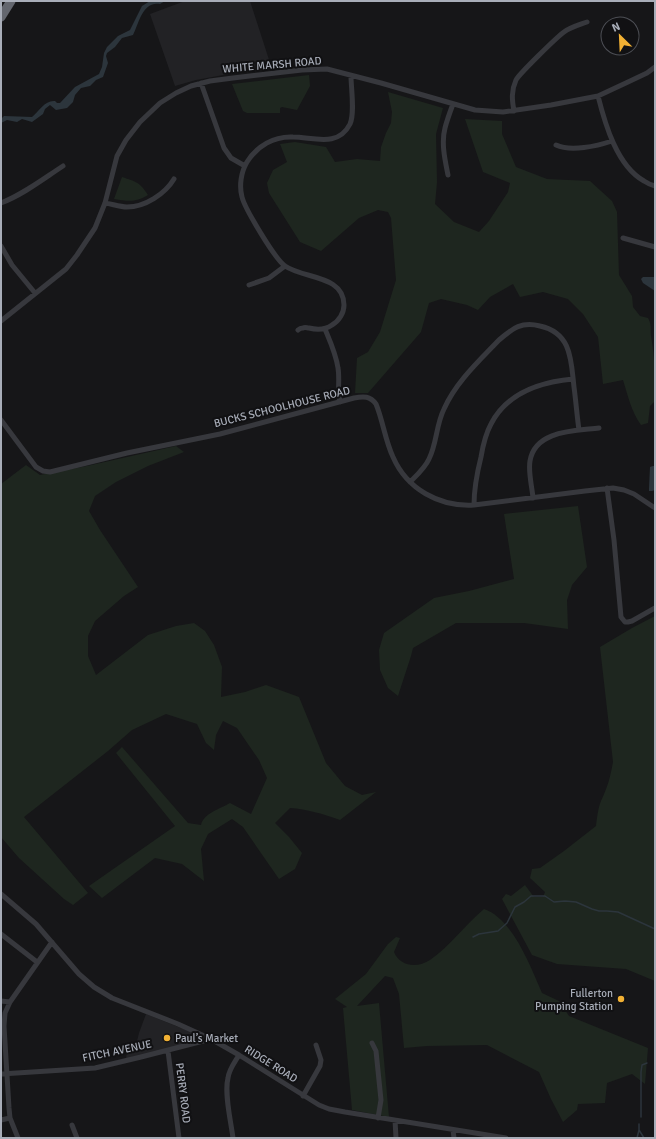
<svg xmlns="http://www.w3.org/2000/svg" width="656" height="1139" font-family="Signika,sans-serif">
<style>
.built{fill:#222225}
.green{fill:#1e261f}
.water{fill:#2c353c}
.lines{fill:none;stroke-linecap:round;stroke-linejoin:round}
.stream{stroke:#2c353c;stroke-width:1.5}
.street{stroke:#37383d;stroke-width:5}
.highway{stroke:#63666e;stroke-width:9}
.poi-dot{fill:#f2b134;stroke:#111113;stroke-width:1.5}
.labels{text-anchor:middle;dominant-baseline:central;stroke-width:4;stroke-linejoin:round;paint-order:stroke}
.street-label{font-size:11px;fill:#a8adb8;stroke:#111113}
.poi-label{font-size:11px;fill:#a8adb8;stroke:#111113;text-anchor:end}
</style>
<rect width="100%" height="100%" fill="#161618"/>
<path class="built" d="M 185,1 L 250,1 L 272,69 L 234,73 L 196,80 L 175,86 L 150,14 Z
M 146,1014 L 186,1030 L 194,1034 L 195,1039 L 193,1042 L 126,1059 L 128,1044 L 136,1045 L 139,1033 Z"/>
<path class="green" d="M 309,75 L 310,86 L 297,110 L 282,107 L 280,108 L 280,113 L 247,113 L 243,111 L 232,84 Z
M 388,92 L 443,108 L 436,134 L 437,182 L 435,204 L 454,222 L 479,232 L 489,221 L 508,192 L 510,183 L 483,172 L 465,119 L 502,121 L 502,134 L 516,167 L 547,179 L 590,181 L 612,201 L 617,212 L 619,275 L 632,296 L 633,307 L 640,316 L 648,318 C 652,325 650,328 651,336 C 655,358 655,379 655,401 L 650,406 L 648,423 L 641,425 C 631,411 628,396 623,380 L 603,384 L 598,337 L 583,314 L 568,299 L 543,292 L 520,297 L 513,284 L 490,297 L 478,310 L 467,305 L 441,299 L 429,303 L 421,332 L 368,393 L 355,393 L 357,358 L 368,352 L 380,332 L 396,280 L 391,218 L 388,212 L 378,210 L 359,218 L 321,251 L 300,242 L 269,193 L 267,183 L 273,170 L 287,162 L 280,144 L 295,142 L 326,147 L 335,162 L 357,159 L 380,161 L 381,147 L 386,133 L 391,123 L 392,112 Z
M 122,177 C 136,182 139,181 148,195 C 135,203 128,201 114,199 Z
M 176,446 L 184,452 L 148,466 L 116,482 L 95,496 L 89,511 L 100,530 L 138,587 L 124,596 L 95,621 L 88,636 L 88,656 L 96,675 L 148,635 L 176,626 L 194,623 L 205,631 L 214,645 L 222,667 L 221,697 L 245,692 L 266,685 L 299,697 L 326,763 L 345,786 L 362,795 L 376,792 L 340,820 C 323,814 307,809 290,808 L 275,823 L 289,837 L 302,853 L 295,869 L 279,879 L 243,827 L 232,819 L 208,834 L 201,849 L 204,881 L 182,864 L 155,858 L 102,898 L 89,886 L 175,826 L 116,753 L 122,747 L 188,823 L 201,825 C 204,813 220,809 230,803 L 251,814 L 267,778 L 259,760 L 237,728 L 223,721 L 216,735 L 214,750 L 206,743 L 197,724 L 166,714 L 132,730 L 108,751 L 24,817 L 88,893 L 73,905 L 64,899 L 19,858 L 1,837 L 1,484 L 26,465 L 40,475 L 87,466 Z
M 578,506 L 587,567 L 572,585 L 567,600 L 568,629 L 524,623 L 456,623 L 413,648 L 411,656 L 398,696 L 388,688 L 380,670 L 379,650 L 384,633 L 434,598 L 469,591 L 514,579 L 504,514 Z
M 655,616 L 655,981 L 626,969 L 557,964 L 532,955 L 502,899 L 506,894 L 511,896 L 525,885 L 534,897 L 543,897 L 545,892 L 530,878 L 532,869 L 540,868 L 564,851 L 596,826 C 597,818 598,808 601,801 C 608,786 610,778 613,762 L 600,647 L 632,628 Z
M 484,909 C 513,919 530,966 542,993 L 559,1001 L 569,1016 L 648,1048 L 645,1084 L 632,1074 L 607,1083 L 605,1103 L 578,1104 L 577,1110 L 563,1122 L 551,1099 L 539,1072 L 487,1045 L 427,1046 L 404,1048 L 399,994 L 393,978 L 385,976 L 357,1006 L 379,1003 L 389,1117 L 352,1110 L 343,1008 L 347,1007 L 335,999 L 366,974 L 388,944 L 396,937 L 400,938 L 394,952 C 400,967 418,968 430,960 C 450,946 465,925 484,909 Z"/>
<path class="water" d="M 150,1 L 165,1 L 160,4 C 142,1 139,24 133,35 L 122,38 L 115,47 L 107,53 L 106,56 L 108,63 L 103,77 L 96,80 L 90,86 L 81,88 L 75,95 L 73,102 L 67,108 L 56,110 L 50,105 L 45,109 L 43,114 L 32,122 L 22,119 L 17,122 L 7,120 L 1,123 L 1,119 L 4,116 L 32,117 C 39,111 45,100 55,101 L 57,103 L 60,103 L 75,87 L 99,74 L 102,67 L 104,53 L 107,47 L 118,36 L 130,30 L 142,6 Z
M 643,277 L 655,277 L 655,291 L 643,283 L 641,279 Z
M 653,466 L 655,466 L 655,490 L 652,491 L 649,491 L 649,488 L 650,467 Z"/>
<g class="lines">
<path class="stream" d="M 473,937 L 479,934 L 498,931 L 507,923 L 515,907 L 524,902 L 531,896 L 545,896 L 554,902 L 565,901 L 576,902 L 592,909 L 599,911 L 607,911 L 618,912 L 655,929
M 641,1117 L 641,1072 L 642,1065 L 647,1063
M 639,1130 L 644,1138
M 637,1138 L 639,1130 L 639,1124"/>
<path class="street" d="M 201,83 L 224,148 L 231,158 L 245,166
M 598,96 C 605,124 617,166 644,181 C 647,183 651,185 655,186
M 514,111 C 512,100 511,91 516,80 C 519,74 557,37 564,32 C 571,27 579,25 587,22
M 556,145 C 571,152 597,146 612,141
M 448,175 C 445,160 441,143 445,128 C 447,120 450,112 453,104
M 1,203 C 24,194 43,179 63,166
M 105,203 C 112,204 120,207 127,207 C 145,207 165,194 174,179
M 623,238 L 655,247
M 1,246 L 12,265 L 35,293
M 249,285 L 269,278 L 285,266
M 1,321 L 66,269 L 77,255 L 95,228 L 105,203 L 117,156 L 126,140 L 140,122 L 160,103 L 176,93 L 191,86 L 210,81 L 233,78 L 302,70 L 327,69 L 381,83 L 475,110 L 503,112 L 551,105 L 598,96 L 628,82 L 647,73 L 655,67
M 325,329 C 330,341 336,354 338,368 C 340,379 337,391 340,402
M 298,330 C 299,329 301,328 303,328 C 305,327 307,328 309,328 C 317,330 325,330 332,325 C 339,321 344,313 344,305 C 344,275 304,279 285,266 C 275,259 245,209 242,197 C 239,186 241,172 247,162 C 257,146 274,136 293,137 C 313,137 338,148 350,124 C 355,113 351,88 351,76
M 1,420 L 36,467 L 43,471 L 50,472 L 127,453 L 220,434 L 354,398 C 364,396 370,396 376,404 C 383,421 385,440 393,457 C 407,489 439,507 474,505 L 585,491 L 613,488 L 624,490 L 634,494 L 655,508
M 410,482 C 417,475 425,468 429,459 C 437,443 436,425 444,409 C 456,382 479,361 499,340 C 513,328 522,321 540,326 C 572,333 571,361 574,387 C 576,402 577,416 579,430
M 607,488 L 614,540 L 621,617 L 625,622 L 628,622 L 632,621 L 655,608
M 533,498 C 532,486 528,472 530,461 C 535,430 575,431 599,428
M 474,505 C 474,489 477,473 481,457 C 483,445 485,435 491,424 C 507,393 540,382 573,379
M 1,894 L 36,924 L 79,974 L 94,987 L 112,998 L 178,1024 L 211,1039 L 239,1055 L 319,1105 L 329,1109 L 345,1112 L 506,1138
M 1,934 L 37,962
M 1,1001 L 10,1002
M 372,1043 L 376,1051 L 381,1100 L 378,1118
M 168,1051 L 179,1138
M 1,1074 L 95,1068 L 141,1057 L 211,1039
M 303,1096 L 320,1066 L 321,1060 L 316,1045
M 1,1120 L 10,1118
M 395,1120 L 396,1138
M 72,1125 L 77,1138
M 453,1130 L 454,1138
M 18,1138 L 10,1118 L 9,1108 L 4,1026 L 5,1013 L 10,1002 L 52,942
M 233,1138 C 231,1122 224,1093 228,1078 C 229,1069 235,1062 239,1055"/>
<path class="highway" d="M 1,17 L 11,1"/>
</g>
<g class="poi-dot">
<circle cx="621" cy="999" r="4"/>
<circle cx="167" cy="1038" r="4"/>
</g>
<g class="labels">
<g class="street-label">
<text transform="translate(272 65) rotate(-5)">WHITE MARSH ROAD</text>
<text transform="translate(282 407) rotate(-14)">BUCKS SCHOOLHOUSE ROAD</text>
<text transform="translate(117 1051) rotate(-12)">FITCH AVENUE</text>
<text transform="translate(271 1064) rotate(32)">RIDGE ROAD</text>
<text transform="translate(183 1093) rotate(83)">PERRY ROAD</text>
</g>
<g class="poi-label">
<text x="613" y="993">Fullerton<tspan x="613" dy="13">Pumping Station</tspan></text>
<text x="175" y="1038" text-anchor="start">Paul’s Market</text>
</g>
</g>
<rect width="656" height="1139" fill="none" stroke="#a8adb8" stroke-width="4"/>
<g transform="translate(620 36) rotate(336)"><circle r="19" fill="#111113" stroke="#4d4f55"/>
<path d="M0-3L7 15L0 10L-7 15Z" fill="#f2b134"/>
<text y="-6" font-size="11" font-weight="bold" text-anchor="middle" fill="#a8adb8">N</text>
</g>
</svg>
